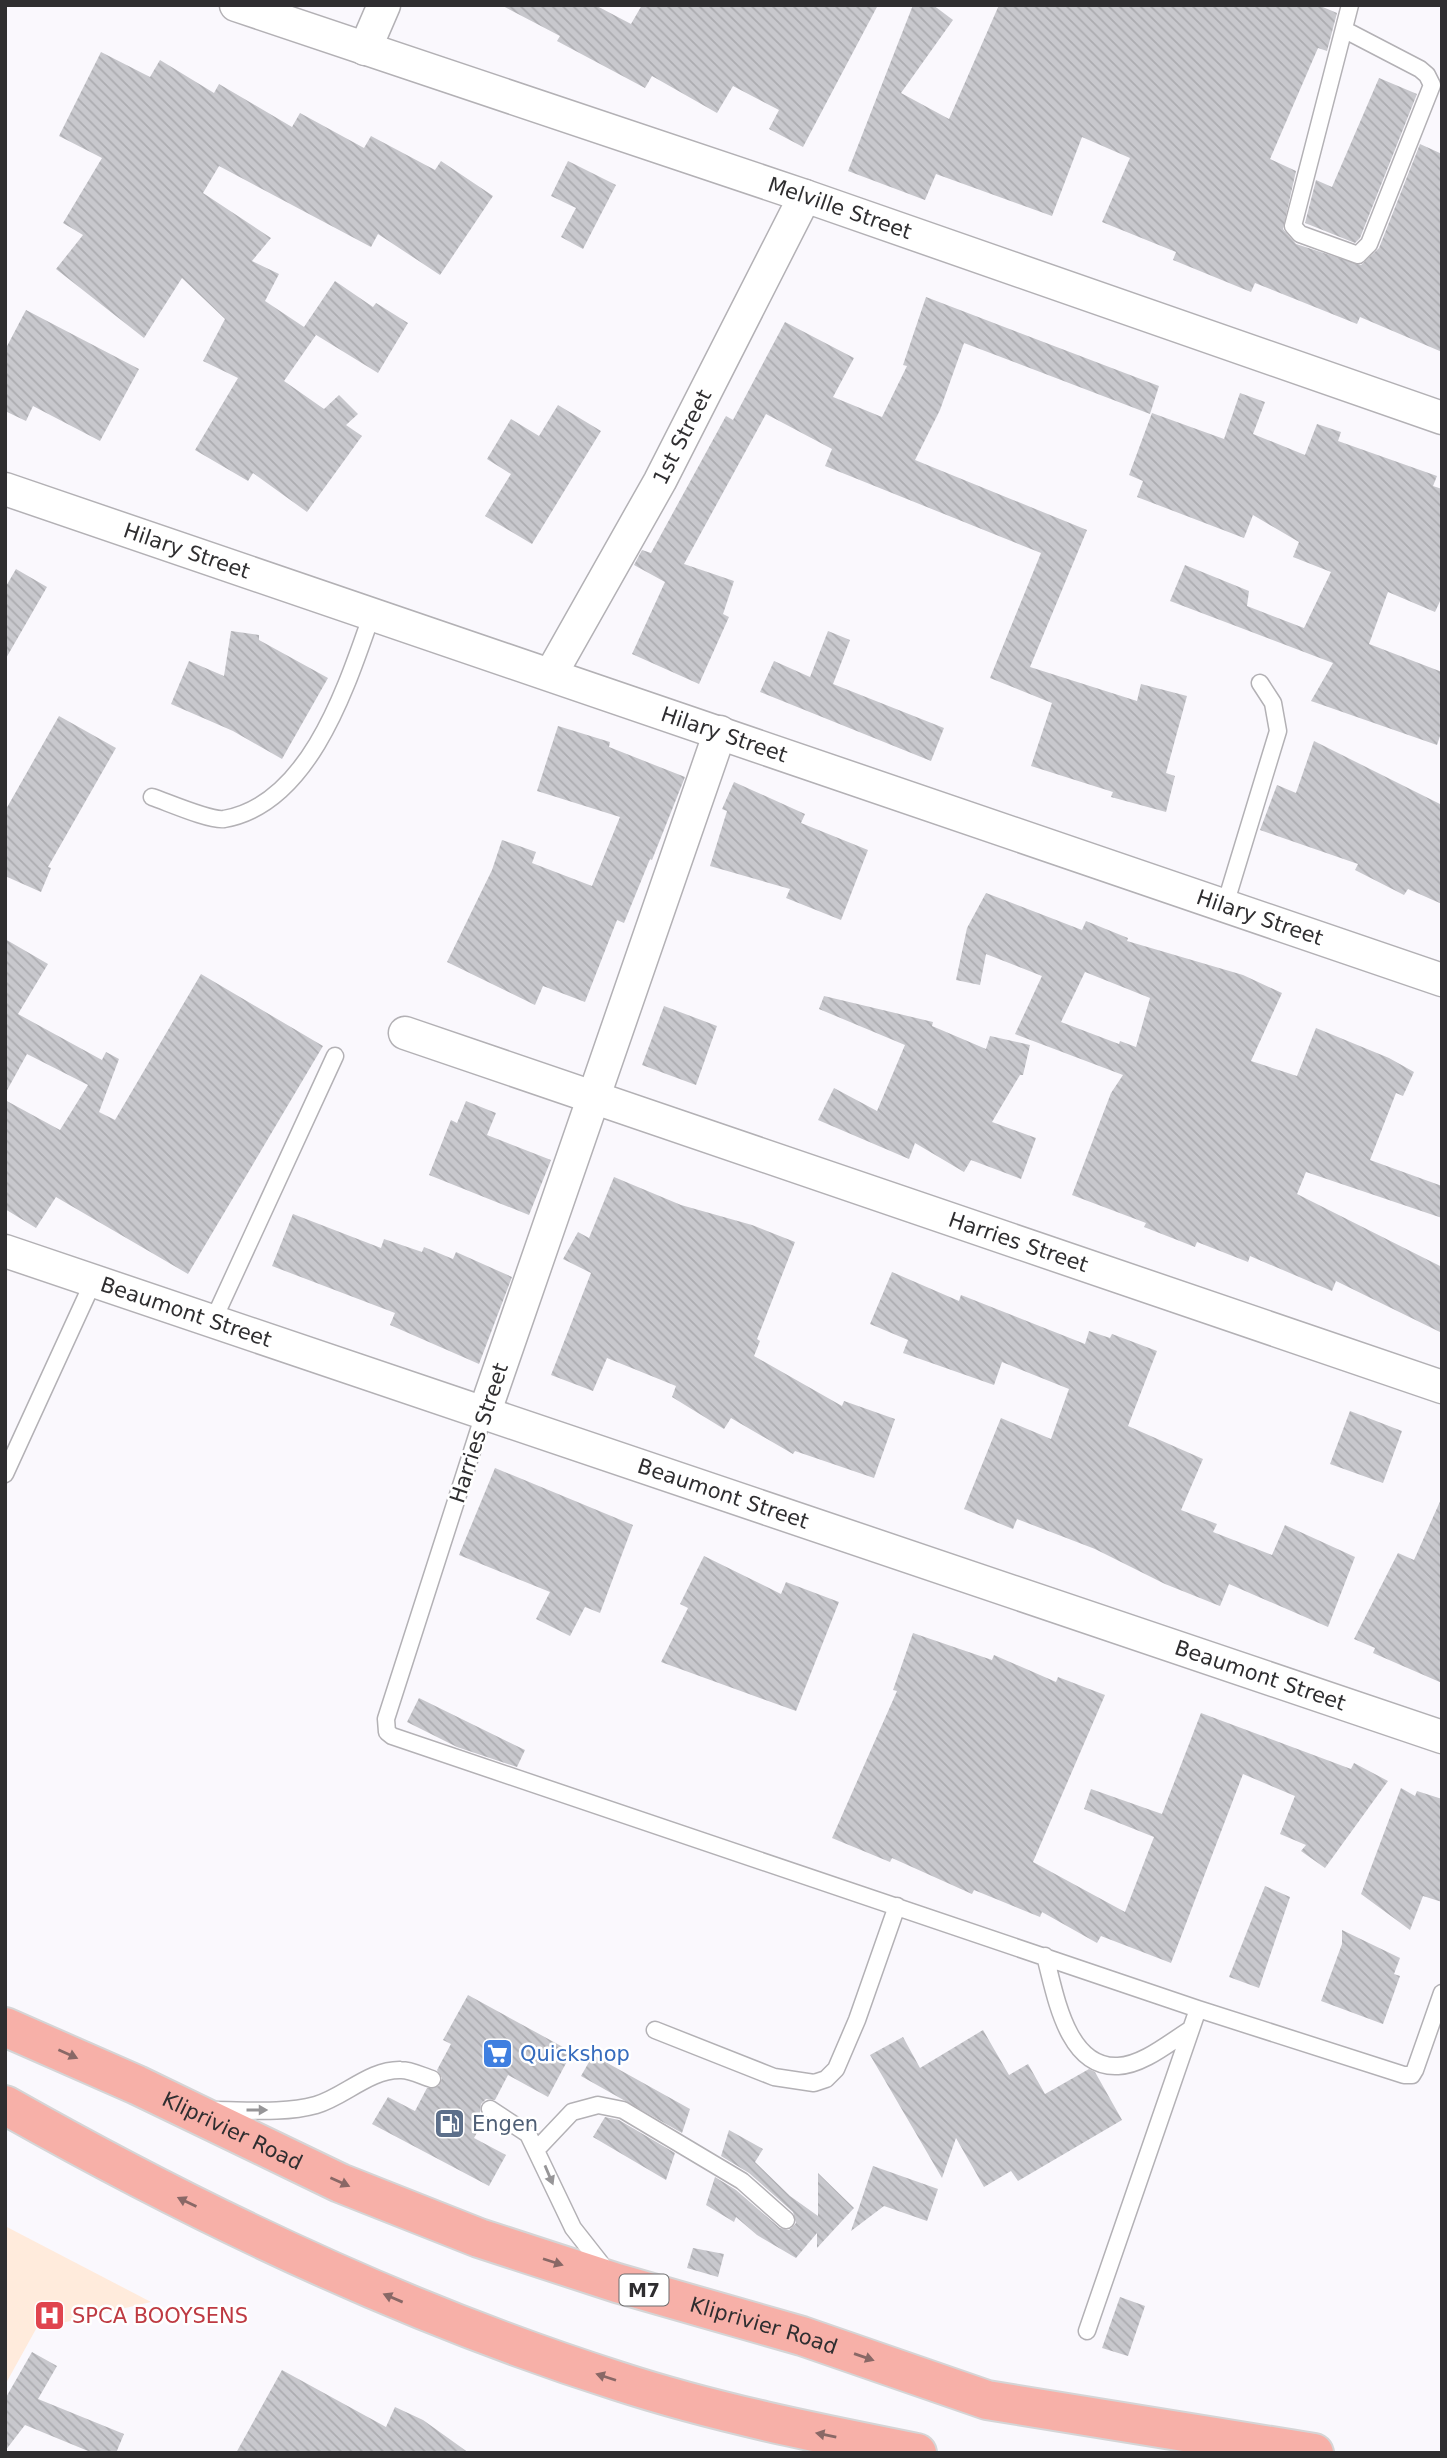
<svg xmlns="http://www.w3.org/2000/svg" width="1447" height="2458" font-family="'DejaVu Sans',sans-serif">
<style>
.medical{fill:#ffebdc}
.building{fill:url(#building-back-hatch);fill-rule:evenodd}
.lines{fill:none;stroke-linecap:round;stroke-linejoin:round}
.lane-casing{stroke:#b3b1b5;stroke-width:19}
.street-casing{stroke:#b3b1b5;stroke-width:35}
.primary-casing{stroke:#d5d5d6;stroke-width:42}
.lane{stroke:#fff;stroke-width:16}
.street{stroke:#fff;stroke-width:32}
.primary{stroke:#f7b0a8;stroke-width:38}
.oneway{fill:#896866}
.oneway2{fill:#979698}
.labels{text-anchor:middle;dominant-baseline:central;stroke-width:5;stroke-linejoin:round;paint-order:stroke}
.shield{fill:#fff;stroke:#6d6d6e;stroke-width:2}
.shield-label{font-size:19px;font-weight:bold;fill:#2f2e30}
.street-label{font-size:21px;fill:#2f2e30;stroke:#fff}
.shop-label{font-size:21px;fill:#366cbe;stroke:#fff;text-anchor:start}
.service-label{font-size:21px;fill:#4e5e75;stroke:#fff;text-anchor:start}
.health-label{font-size:21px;fill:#be3a42;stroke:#fff;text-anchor:start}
</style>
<defs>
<pattern id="building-back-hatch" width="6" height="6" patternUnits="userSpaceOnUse" patternTransform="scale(1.75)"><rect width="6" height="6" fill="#c8c8cd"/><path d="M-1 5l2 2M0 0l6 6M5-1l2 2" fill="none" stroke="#acacb0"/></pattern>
</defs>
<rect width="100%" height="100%" fill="#faf8fd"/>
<path class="medical" d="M 5,2226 L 151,2302 L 36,2329 L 5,2385 Z"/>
<path class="building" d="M 501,5 L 595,5 L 631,24 L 642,5 L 878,5 L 803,147 L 769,129 L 779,110 L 733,86 L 717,113 L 652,76 L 645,88 L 557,41 L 560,36 Z
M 913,5 L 933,5 L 953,20 L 901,93 L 949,119 L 999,5 L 1318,5 L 1337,13 L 1327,51 L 1318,48 L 1270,159 L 1296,171 L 1283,229 L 1296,244 L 1361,265 L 1379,248 L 1420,144 L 1442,154 L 1442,352 L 1360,317 L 1357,324 L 1255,283 L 1251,292 L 1173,260 L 1176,252 L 1102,222 L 1130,158 L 1082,137 L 1052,216 L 936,174 L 925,200 L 848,171 Z
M 101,52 L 150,77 L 160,60 L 214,93 L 219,84 L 292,127 L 300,113 L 364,148 L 371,136 L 435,170 L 441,161 L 493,196 L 440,275 L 378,234 L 371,247 L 219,166 L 203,193 L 271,238 L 252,261 L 279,274 L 265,301 L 304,327 L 335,281 L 373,307 L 376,303 L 408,323 L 378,373 L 313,333 L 316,335 L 284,381 L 324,409 L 339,395 L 358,414 L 346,425 L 362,436 L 307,512 L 253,473 L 248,481 L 195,450 L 238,378 L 203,361 L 225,319 L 182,278 L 144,338 L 56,269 L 83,235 L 63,223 L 102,158 L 59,136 Z
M 1379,78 L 1417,94 L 1360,238 L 1355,243 L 1305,223 L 1316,180 L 1332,187 Z
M 568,161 L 616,185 L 583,249 L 561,237 L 576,208 L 551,196 Z
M 926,297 L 1159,386 L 1150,414 L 964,343 L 940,410 L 915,460 L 1087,530 L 1030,667 L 1137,701 L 1141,684 L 1187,696 L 1166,773 L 1175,776 L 1166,812 L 1111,797 L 1113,792 L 1031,766 L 1052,703 L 990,678 L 1041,553 L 825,466 L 832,449 L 766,414 L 684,564 L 734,581 L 723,614 L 729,617 L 699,684 L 632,654 L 665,582 L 634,565 L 642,550 L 651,553 L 726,416 L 733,420 L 785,322 L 854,358 L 833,397 L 882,417 L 907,366 L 903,365 Z
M 26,310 L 139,369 L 100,441 L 33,406 L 26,421 L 5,411 L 5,350 Z
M 1240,393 L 1265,402 L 1253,434 L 1305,455 L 1317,424 L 1341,432 L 1338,441 L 1437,476 L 1433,486 L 1442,489 L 1442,597 L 1435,612 L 1388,592 L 1369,644 L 1442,672 L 1442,730 L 1437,745 L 1311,701 L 1333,663 L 1170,601 L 1185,565 L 1249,591 L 1247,606 L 1304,628 L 1331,572 L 1293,557 L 1299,542 L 1253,515 L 1244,538 L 1137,497 L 1143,481 L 1129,475 L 1152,413 L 1224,439 Z
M 558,405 L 601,431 L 532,544 L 485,516 L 511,474 L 487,459 L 511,419 L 539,436 Z
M 16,569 L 47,587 L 5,660 L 5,588 Z
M 231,631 L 259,635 L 259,640 L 328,678 L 282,759 L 233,731 L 171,704 L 189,661 L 224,676 Z
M 828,631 L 850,640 L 833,684 L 944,728 L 931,761 L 760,692 L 774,661 L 810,677 Z
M 59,716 L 116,748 L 48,867 L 51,868 L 41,892 L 5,876 L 5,811 Z
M 558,726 L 610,742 L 609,747 L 685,777 L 652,860 L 650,859 L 624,923 L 617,920 L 585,1002 L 543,986 L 535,1005 L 447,962 L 492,870 L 502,840 L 536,852 L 532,863 L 592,886 L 620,817 L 537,791 Z
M 1314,741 L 1442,805 L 1442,904 L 1408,889 L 1404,895 L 1355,870 L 1358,864 L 1260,830 L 1277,785 L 1296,793 Z
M 734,782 L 805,814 L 801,823 L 868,850 L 841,920 L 786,898 L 790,889 L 710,866 L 727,811 L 722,809 Z
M 986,893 L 1082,930 L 1086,921 L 1128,938 L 1127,941 L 1243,975 L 1282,993 L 1251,1061 L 1297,1076 L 1316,1028 L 1389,1058 L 1414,1072 L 1403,1096 L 1396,1093 L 1370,1160 L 1442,1186 L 1442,1218 L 1306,1172 L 1297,1194 L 1442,1267 L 1442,1333 L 1336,1281 L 1332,1291 L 1250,1256 L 1248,1262 L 1197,1242 L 1195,1247 L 1144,1227 L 1146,1223 L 1072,1195 L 1111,1093 L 1123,1075 L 1015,1034 L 1042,976 L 986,954 L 980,985 L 956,980 L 967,928 ZM 1085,972 L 1150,998 L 1136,1047 L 1120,1041 L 1119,1044 L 1061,1022 Z
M 5,939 L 48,964 L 18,1014 L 102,1060 L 106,1052 L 119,1059 L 99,1112 L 115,1120 L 201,974 L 323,1046 L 188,1274 L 56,1197 L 36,1228 L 5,1209 L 5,1100 L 60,1130 L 88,1085 L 27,1054 L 5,1094 Z
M 824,996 L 933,1022 L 932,1026 L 986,1049 L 990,1036 L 1030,1045 L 1023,1075 L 1020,1075 L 992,1122 L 1036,1138 L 1021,1179 L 971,1160 L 964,1172 L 915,1143 L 909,1159 L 818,1120 L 834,1088 L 877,1111 L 905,1045 L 819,1009 Z
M 664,1006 L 717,1026 L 696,1085 L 642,1065 Z
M 466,1101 L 496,1113 L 487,1135 L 551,1160 L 529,1215 L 429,1175 L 451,1120 L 457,1123 Z
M 614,1177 L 681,1205 L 752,1225 L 795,1242 L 757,1339 L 760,1341 L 754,1356 L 842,1406 L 844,1401 L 895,1419 L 874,1478 L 795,1451 L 793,1454 L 731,1418 L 724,1429 L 672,1397 L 676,1386 L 607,1358 L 593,1391 L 551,1375 L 591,1273 L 563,1259 L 578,1232 L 589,1238 Z
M 293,1214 L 381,1248 L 384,1239 L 422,1252 L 424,1247 L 453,1259 L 456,1252 L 512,1277 L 479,1364 L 390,1325 L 395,1313 L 272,1266 Z
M 892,1272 L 959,1301 L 961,1295 L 1085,1344 L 1089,1331 L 1110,1338 L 1112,1334 L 1157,1351 L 1128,1426 L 1203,1459 L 1181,1510 L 1217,1524 L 1213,1532 L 1272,1555 L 1285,1525 L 1355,1557 L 1328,1627 L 1229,1584 L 1220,1606 L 1165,1584 L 1095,1549 L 1017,1519 L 1013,1529 L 964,1509 L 1001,1418 L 1051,1439 L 1069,1389 L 1002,1362 L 994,1385 L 903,1353 L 908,1340 L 870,1324 Z
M 1350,1411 L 1402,1431 L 1383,1483 L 1330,1464 Z
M 495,1468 L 633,1525 L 600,1613 L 585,1607 L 570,1636 L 536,1619 L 550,1592 L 459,1555 Z
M 1442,1497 L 1442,1683 L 1373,1653 L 1375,1648 L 1354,1639 L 1398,1553 L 1414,1560 Z
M 704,1556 L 781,1594 L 786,1582 L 839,1602 L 796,1711 L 661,1662 L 688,1608 L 680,1604 Z
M 913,1633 L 992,1660 L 994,1655 L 1056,1682 L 1058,1677 L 1105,1695 L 1033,1862 L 1125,1912 L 1154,1837 L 1084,1809 L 1091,1789 L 1162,1814 L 1201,1713 L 1351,1769 L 1354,1763 L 1388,1781 L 1325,1868 L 1301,1851 L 1306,1845 L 1280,1834 L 1295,1796 L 1243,1774 L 1171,1963 L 1101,1936 L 1097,1943 L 1042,1912 L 1040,1917 L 974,1890 L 972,1894 L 892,1858 L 890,1862 L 832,1838 L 897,1691 L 893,1690 Z
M 419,1698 L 525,1750 L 517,1767 L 457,1747 L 407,1722 Z
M 1401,1788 L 1415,1796 L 1417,1791 L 1442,1799 L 1442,1902 L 1423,1896 L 1410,1930 L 1361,1894 Z
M 1265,1886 L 1290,1897 L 1259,1988 L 1229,1977 Z
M 1342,1930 L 1400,1958 L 1394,1974 L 1400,1976 L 1383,2024 L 1321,2001 L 1342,1944 Z
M 468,1995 L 572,2052 L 548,2097 L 508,2075 L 495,2100 L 486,2099 L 481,2104 L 480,2113 L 485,2118 L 474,2138 L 506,2155 L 489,2186 L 372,2124 L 388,2097 L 415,2111 L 427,2088 L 439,2086 L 442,2078 L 437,2070 L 451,2044 L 443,2040 Z
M 983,2030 L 1009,2075 L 1028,2064 L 1045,2094 L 1089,2069 L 1095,2072 L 1122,2120 L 1018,2181 L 1011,2171 L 984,2187 L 956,2138 L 942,2178 L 870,2055 L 903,2037 L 920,2068 Z
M 593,2055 L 690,2109 L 682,2133 L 581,2076 Z
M 605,2117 L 619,2120 L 675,2153 L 666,2180 L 593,2137 Z
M 729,2130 L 763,2149 L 755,2162 L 790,2196 L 818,2216 L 818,2173 L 854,2208 L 817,2248 L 817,2233 L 796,2258 L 757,2235 L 736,2217 L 734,2222 L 706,2205 L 715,2177 L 736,2190 L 780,2228 L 789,2230 L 796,2223 L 793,2212 L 749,2173 L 721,2156 Z
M 873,2166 L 938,2189 L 927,2221 L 884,2206 L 851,2231 Z
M 693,2248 L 724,2254 L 718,2277 L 687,2268 Z
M 1120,2297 L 1145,2306 L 1128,2356 L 1102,2348 Z
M 32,2352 L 57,2366 L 38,2399 L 124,2434 L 116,2453 L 93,2453 L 25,2425 L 5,2451 L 5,2399 Z
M 282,2370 L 386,2427 L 395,2407 L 423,2420 L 469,2453 L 236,2453 Z"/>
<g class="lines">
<defs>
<path id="lane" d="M 1345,30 L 1420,69 L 1427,75 L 1432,85 L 1369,244 L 1358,255 L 1300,234 L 1293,226 L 1350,5
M 152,797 C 167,802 210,821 224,819 C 310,804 347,685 372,614
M 1225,905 L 1278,731 L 1273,703 L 1260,683
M 212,1323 L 335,1056
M 484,1414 L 386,1719 L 387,1732 L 392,1736 L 1198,2009 L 1404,2075 L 1412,2075 L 1415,2070 L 1442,1993
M 5,1474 L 93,1282
M 1045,1956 C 1055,1992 1066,2069 1118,2066 C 1143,2065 1170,2042 1191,2029
M 655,2030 L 774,2077 L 814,2083 L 826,2079 L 836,2069 L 857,2020 L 897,1906
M 490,2109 L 528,2134 L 573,2228 L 606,2270
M 212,2110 C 246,2110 283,2114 316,2105 C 344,2097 370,2069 401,2070 C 411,2070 422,2076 432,2079
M 537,2149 L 572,2112 L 598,2105 L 623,2110 L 742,2181 L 786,2220
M 1087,2331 L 1198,2009"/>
<g id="street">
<path id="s1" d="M 236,5 L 805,196 L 1442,418"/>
<path d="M 365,49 L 384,5"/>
<path id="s2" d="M 5,489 L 1442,980"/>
<path id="s3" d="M 551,674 L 660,481 L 805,196"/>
<path id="s4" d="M 405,1033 L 1442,1387"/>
<path id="s5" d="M 5,1251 L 1442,1737"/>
<path d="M 484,1414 L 720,732"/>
</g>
<g id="primary">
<path id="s6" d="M 5,2027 L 137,2085 L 340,2183 L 479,2238 L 617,2283 L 802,2336 L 987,2400 L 1314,2453"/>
<path d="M 5,2105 C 201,2216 404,2313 618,2381 C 716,2413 817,2433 917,2453"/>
</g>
</defs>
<use href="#lane" class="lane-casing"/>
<use href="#street" class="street-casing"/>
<use href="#primary" class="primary-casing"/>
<use href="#lane" class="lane"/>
<use href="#street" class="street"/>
<use href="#primary" class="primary"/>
</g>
<defs><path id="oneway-solid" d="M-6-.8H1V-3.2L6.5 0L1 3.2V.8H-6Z" transform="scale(1.75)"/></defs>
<g class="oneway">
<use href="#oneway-solid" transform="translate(68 2054) rotate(24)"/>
<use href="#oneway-solid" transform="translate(340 2182) rotate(24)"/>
<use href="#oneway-solid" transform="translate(187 2202) rotate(-154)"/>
<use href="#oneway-solid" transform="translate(553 2262) rotate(18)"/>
<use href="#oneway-solid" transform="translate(393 2298) rotate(-157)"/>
<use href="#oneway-solid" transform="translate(864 2357) rotate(19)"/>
<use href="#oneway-solid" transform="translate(606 2377) rotate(-162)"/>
<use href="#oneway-solid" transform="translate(826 2435) rotate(-169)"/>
</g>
<g class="oneway2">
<use href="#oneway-solid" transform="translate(257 2110)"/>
<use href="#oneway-solid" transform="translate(549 2175) rotate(67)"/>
</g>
<defs>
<symbol id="supermarket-square" viewBox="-11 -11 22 22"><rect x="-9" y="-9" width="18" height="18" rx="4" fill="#3f7fe0" stroke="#fff"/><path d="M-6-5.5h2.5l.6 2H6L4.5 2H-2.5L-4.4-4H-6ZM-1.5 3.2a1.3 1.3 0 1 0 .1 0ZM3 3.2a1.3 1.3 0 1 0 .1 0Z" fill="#fff"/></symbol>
<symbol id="fuel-square" viewBox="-11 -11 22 22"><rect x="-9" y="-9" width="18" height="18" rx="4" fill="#5c6f8a" stroke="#fff"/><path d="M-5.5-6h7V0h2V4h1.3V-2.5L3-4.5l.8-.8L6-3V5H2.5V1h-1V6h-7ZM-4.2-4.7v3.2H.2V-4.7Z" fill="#fff"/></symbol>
<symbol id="hospital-square" viewBox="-11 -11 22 22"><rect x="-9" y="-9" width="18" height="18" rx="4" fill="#e0444e" stroke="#fff"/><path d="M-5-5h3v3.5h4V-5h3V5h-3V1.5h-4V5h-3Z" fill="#fff"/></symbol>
</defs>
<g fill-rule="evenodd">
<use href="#supermarket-square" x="480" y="2036" width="35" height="35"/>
<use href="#fuel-square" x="432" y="2106" width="35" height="35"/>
<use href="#hospital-square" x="32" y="2298" width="35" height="35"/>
</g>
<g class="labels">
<rect class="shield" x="619.5" y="2274.5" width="49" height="31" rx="5"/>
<g class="shield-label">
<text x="644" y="2290">M7</text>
</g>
<g class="street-label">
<text stroke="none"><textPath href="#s1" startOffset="637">Melville Street</textPath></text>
<text stroke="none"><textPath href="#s3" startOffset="271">1st Street</textPath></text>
<text stroke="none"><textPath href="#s2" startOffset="192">Hilary Street</textPath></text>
<text stroke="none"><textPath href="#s2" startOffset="760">Hilary Street</textPath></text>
<text stroke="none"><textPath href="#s2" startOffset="1326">Hilary Street</textPath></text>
<text stroke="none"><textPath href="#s4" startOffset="648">Harries Street</textPath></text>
<text stroke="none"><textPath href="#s5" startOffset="191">Beaumont Street</textPath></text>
<text transform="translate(479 1433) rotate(-72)">Harries Street</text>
<text stroke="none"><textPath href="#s5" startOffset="758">Beaumont Street</textPath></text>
<text stroke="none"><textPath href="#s5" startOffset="1325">Beaumont Street</textPath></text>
<text stroke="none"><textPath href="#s6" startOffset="250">Kliprivier Road</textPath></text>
<text stroke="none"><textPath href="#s6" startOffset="817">Kliprivier Road</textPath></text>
</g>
<g class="shop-label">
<text x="520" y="2054">Quickshop</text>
</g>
<g class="service-label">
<text x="472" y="2124">Engen</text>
</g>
<g class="health-label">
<text x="72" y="2316">SPCA BOOYSENS</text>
</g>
</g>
<rect width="1447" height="2458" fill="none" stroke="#2f2e30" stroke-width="14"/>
</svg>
